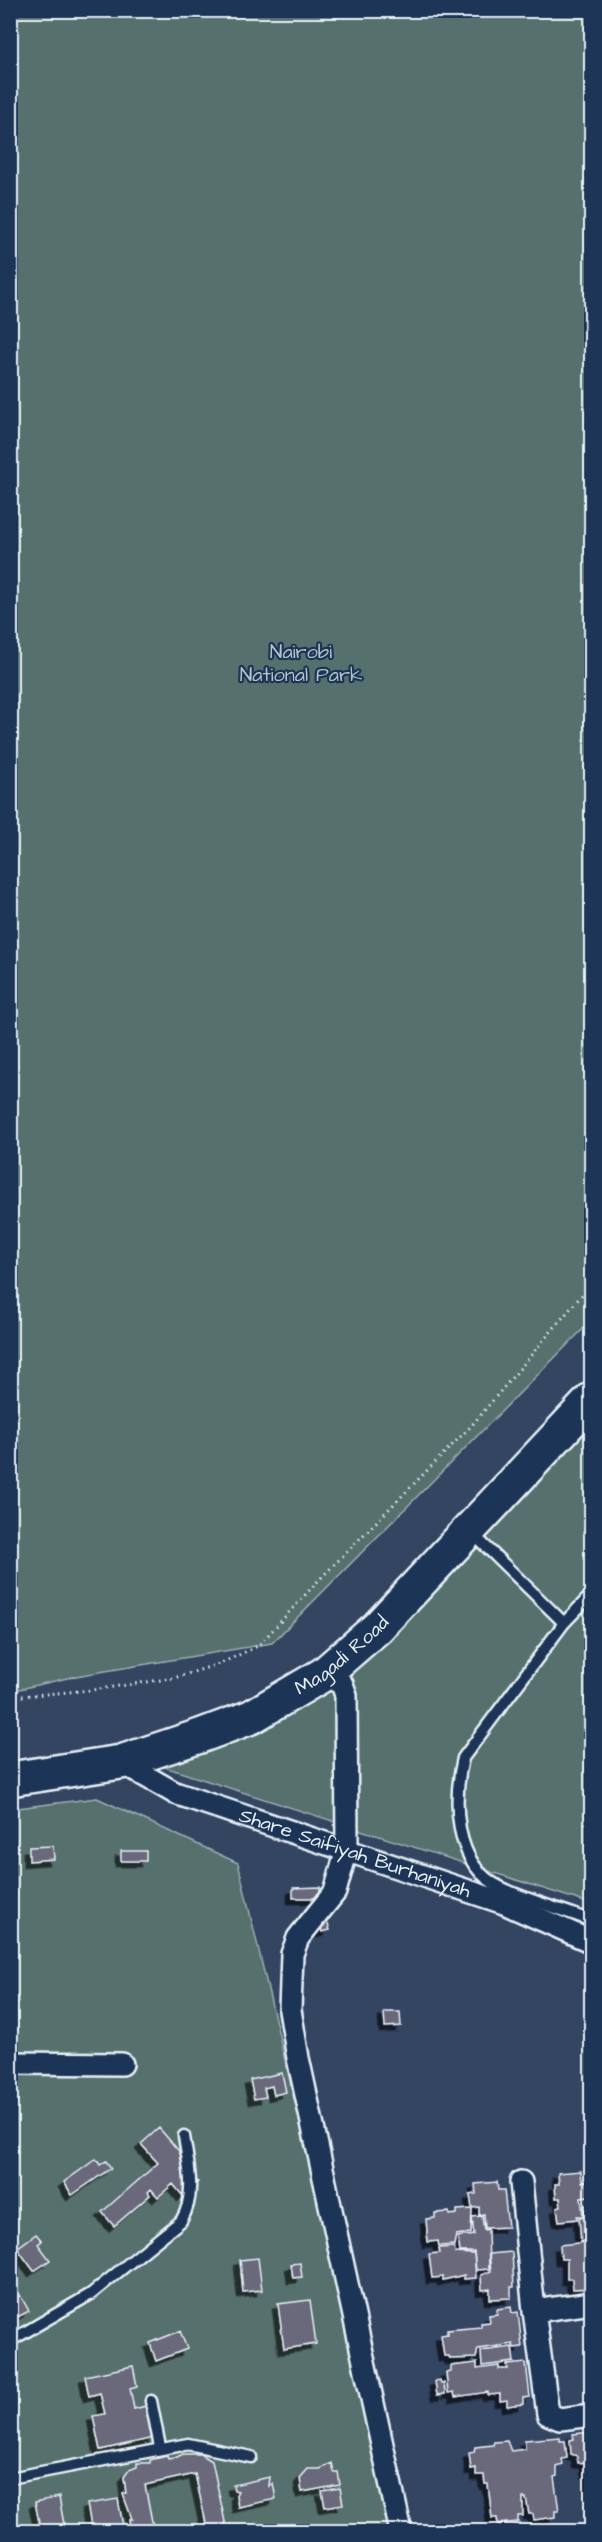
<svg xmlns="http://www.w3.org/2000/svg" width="602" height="2542" font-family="'Architects Daughter',sans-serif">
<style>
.green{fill:#54706d;stroke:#9eb0b2;stroke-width:1.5}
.building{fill:#6a697c;stroke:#e8f1f8;stroke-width:1.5;filter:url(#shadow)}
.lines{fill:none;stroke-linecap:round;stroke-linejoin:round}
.lane-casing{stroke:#e8f1f8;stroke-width:15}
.street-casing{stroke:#e8f1f8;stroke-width:26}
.highway-casing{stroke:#e8f1f8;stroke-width:38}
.path{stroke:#e8f1f8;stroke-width:3;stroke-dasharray:1.5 4.5;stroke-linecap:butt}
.lane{stroke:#1d3557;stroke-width:10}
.street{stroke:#1d3557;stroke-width:21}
.highway{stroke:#1d3557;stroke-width:33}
.labels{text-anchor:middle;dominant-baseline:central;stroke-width:4.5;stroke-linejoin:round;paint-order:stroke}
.park-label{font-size:20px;fill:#b4c4c7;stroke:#1d3557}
.street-label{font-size:20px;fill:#e8f1f8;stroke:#1d3557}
</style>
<defs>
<filter id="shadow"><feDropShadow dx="-5.5" dy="5.5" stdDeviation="0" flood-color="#0009"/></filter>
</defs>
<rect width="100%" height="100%" fill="#344562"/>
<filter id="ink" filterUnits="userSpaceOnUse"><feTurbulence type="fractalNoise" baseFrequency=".0167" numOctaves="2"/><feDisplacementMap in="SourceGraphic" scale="12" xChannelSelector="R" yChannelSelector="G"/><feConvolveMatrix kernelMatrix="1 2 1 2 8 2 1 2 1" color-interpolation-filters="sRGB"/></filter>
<g filter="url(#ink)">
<path class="green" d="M 10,11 L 592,11 L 591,1321 L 272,1643 L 76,1676 L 11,1691 Z
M 591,1423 L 591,1904 L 158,1765 L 296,1710 L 556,1461 Z
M 97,1798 L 238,1863 L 397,2531 L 11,2531 L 10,1809 Z"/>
<path class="building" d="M 53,1846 L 54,1859 L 29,1861 L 29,1847 Z
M 121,1851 L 146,1851 L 146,1861 L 121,1861 Z
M 320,1887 L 320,1898 L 293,1898 L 293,1888 Z
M 327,1920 L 330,1930 L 322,1932 L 320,1922 Z
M 384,2012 L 400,2012 L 401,2026 L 385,2027 Z
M 282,2073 L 286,2092 L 274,2095 L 272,2086 L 264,2088 L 266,2097 L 254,2099 L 250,2080 Z
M 159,2128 L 190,2164 L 186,2168 L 198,2182 L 183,2196 L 173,2184 L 158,2197 L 151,2189 L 148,2192 L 150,2195 L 114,2226 L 102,2212 L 158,2163 L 141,2144 Z
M 96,2159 L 100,2165 L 106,2161 L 111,2168 L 72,2195 L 64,2182 Z
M 581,2171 L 582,2182 L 588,2181 L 589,2196 L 581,2197 L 583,2216 L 577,2216 L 577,2219 L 559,2221 L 557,2207 L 561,2206 L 560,2198 L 556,2198 L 555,2184 L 559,2184 L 558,2173 Z
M 497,2182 L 498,2190 L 504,2190 L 508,2227 L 485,2228 L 484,2214 L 479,2215 L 479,2207 L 472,2208 L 470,2195 L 476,2194 L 475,2184 Z
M 592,2205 L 592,2233 L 586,2234 L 586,2241 L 581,2242 L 579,2218 L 585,2217 L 584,2206 Z
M 472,2209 L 471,2233 L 456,2235 L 454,2245 L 439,2246 L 438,2241 L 428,2242 L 426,2219 L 435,2218 L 435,2213 L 449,2212 L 450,2215 L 457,2214 L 457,2210 Z
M 482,2216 L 484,2230 L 488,2229 L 489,2269 L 476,2270 L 474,2252 L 460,2252 L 458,2237 L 474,2235 L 472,2217 Z
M 36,2234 L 42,2241 L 38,2244 L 50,2260 L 34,2271 L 17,2248 Z
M 587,2242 L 588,2258 L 592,2258 L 592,2288 L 573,2289 L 572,2279 L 567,2279 L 567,2259 L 561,2259 L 560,2245 Z
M 454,2247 L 455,2253 L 474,2254 L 476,2278 L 464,2279 L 464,2275 L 443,2280 L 443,2277 L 432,2278 L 429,2254 L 440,2253 L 439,2248 Z
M 512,2252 L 514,2287 L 511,2287 L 511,2298 L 490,2299 L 490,2289 L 482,2290 L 481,2275 L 491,2271 L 489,2254 Z
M 258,2258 L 262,2290 L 243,2292 L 240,2260 Z
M 300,2263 L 302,2277 L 293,2278 L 291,2264 Z
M 20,2295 L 29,2311 L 10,2321 L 10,2300 Z
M 310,2300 L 316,2344 L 284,2349 L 278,2304 Z
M 511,2307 L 512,2313 L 518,2312 L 522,2347 L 514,2348 L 513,2344 L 478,2349 L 476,2358 L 450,2359 L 449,2356 L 444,2356 L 441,2335 L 447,2334 L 447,2330 L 481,2327 L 481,2323 L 490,2322 L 489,2315 L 497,2314 L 497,2309 Z
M 180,2331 L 187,2349 L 156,2361 L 150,2343 Z
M 512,2347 L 514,2362 L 482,2366 L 481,2351 Z
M 477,2363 L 477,2369 L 499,2366 L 499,2369 L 508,2369 L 507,2365 L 526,2363 L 530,2397 L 523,2398 L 523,2404 L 507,2406 L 507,2400 L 500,2401 L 500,2394 L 488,2395 L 488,2392 L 455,2397 L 454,2392 L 448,2393 L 446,2372 L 451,2371 L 451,2366 Z
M 133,2366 L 137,2386 L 130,2388 L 134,2409 L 146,2406 L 154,2438 L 100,2450 L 93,2416 L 105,2414 L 100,2393 L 89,2396 L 85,2376 Z
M 440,2380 L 441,2383 L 444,2383 L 445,2394 L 437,2395 L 435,2381 Z
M 592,2432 L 592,2495 L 591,2496 L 590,2472 L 587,2472 L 586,2462 L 578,2463 L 577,2456 L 571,2454 L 570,2440 L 574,2439 L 573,2434 Z
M 560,2437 L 560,2441 L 565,2441 L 567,2458 L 562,2459 L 563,2465 L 557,2467 L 557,2476 L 554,2477 L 559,2511 L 555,2511 L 555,2517 L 534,2520 L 533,2514 L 529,2514 L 526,2498 L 523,2498 L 523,2516 L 518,2516 L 518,2522 L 498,2524 L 497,2518 L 492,2518 L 488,2484 L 485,2484 L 484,2475 L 476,2475 L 476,2468 L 471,2469 L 469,2453 L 474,2452 L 475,2447 L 493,2445 L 494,2442 L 507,2441 L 511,2451 L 525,2449 L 525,2440 Z
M 183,2454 L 201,2454 L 212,2461 L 227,2531 L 208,2532 L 195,2474 L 145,2485 L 154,2532 L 131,2531 L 129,2519 L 132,2519 L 123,2494 L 126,2493 L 124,2477 L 129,2470 L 137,2467 L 137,2463 L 150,2463 L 150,2460 L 167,2456 L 168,2459 L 175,2458 Z
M 332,2463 L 334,2472 L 338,2472 L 340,2485 L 302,2492 L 300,2478 L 308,2469 L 320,2469 Z
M 270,2477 L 269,2486 L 273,2483 L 276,2499 L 238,2507 L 236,2495 L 238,2491 L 234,2490 L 233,2485 Z
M 340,2488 L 343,2504 L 325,2507 L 322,2491 Z
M 59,2497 L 65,2530 L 91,2525 L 87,2504 L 118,2499 L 124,2532 L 41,2532 L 35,2502 Z"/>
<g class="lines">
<defs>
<path id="lane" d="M 472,1533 L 564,1623 L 592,1594
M 564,1623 L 463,1758 C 453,1800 453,1864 500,1887 C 528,1901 562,1909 592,1921
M 10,2341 L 91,2294 L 181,2221 C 197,2195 188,2164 184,2136
M 151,2401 L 160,2447
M 10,2478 L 188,2444 L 251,2457"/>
<g id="street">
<path d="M 324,1674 L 342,1684 L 346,1695 L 347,1849 L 335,1892 L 298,1938 L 292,1954 L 290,2010 L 298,2058 L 401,2532"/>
<path id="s1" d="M 121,1762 L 175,1793 L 504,1903 L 592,1942"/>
<path d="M 10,2063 L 122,2064"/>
<path d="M 521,2182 L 534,2311"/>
<path d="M 592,2303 L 534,2311 L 548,2414 L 560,2419 L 592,2415"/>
</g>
<g id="highway">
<path id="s2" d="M 10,1779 L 121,1762 L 200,1736 L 251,1717 L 324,1674 L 377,1628 L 592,1399"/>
</g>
</defs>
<use href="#lane" class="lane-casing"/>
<use href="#street" class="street-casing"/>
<use href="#highway" class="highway-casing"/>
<path class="path" d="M 10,1697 L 92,1690 L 174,1678 L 219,1664 L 258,1646 L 317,1582 L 472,1425 L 592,1283"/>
<use href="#lane" class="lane"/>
<use href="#street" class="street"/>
<use href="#highway" class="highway"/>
</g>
</g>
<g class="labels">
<g class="park-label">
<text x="301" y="652">Nairobi<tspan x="301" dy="23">National Park</tspan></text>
</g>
<g class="street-label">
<text stroke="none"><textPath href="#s2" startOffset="360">Magadi Road</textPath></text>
<text stroke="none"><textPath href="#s1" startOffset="252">Share Saifiyah Burhaniyah</textPath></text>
</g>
</g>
<rect width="602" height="2542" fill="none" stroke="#1d3557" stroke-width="36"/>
<rect x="18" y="18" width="566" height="2506" fill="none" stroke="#e8f1f8" stroke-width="2" filter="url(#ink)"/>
</svg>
